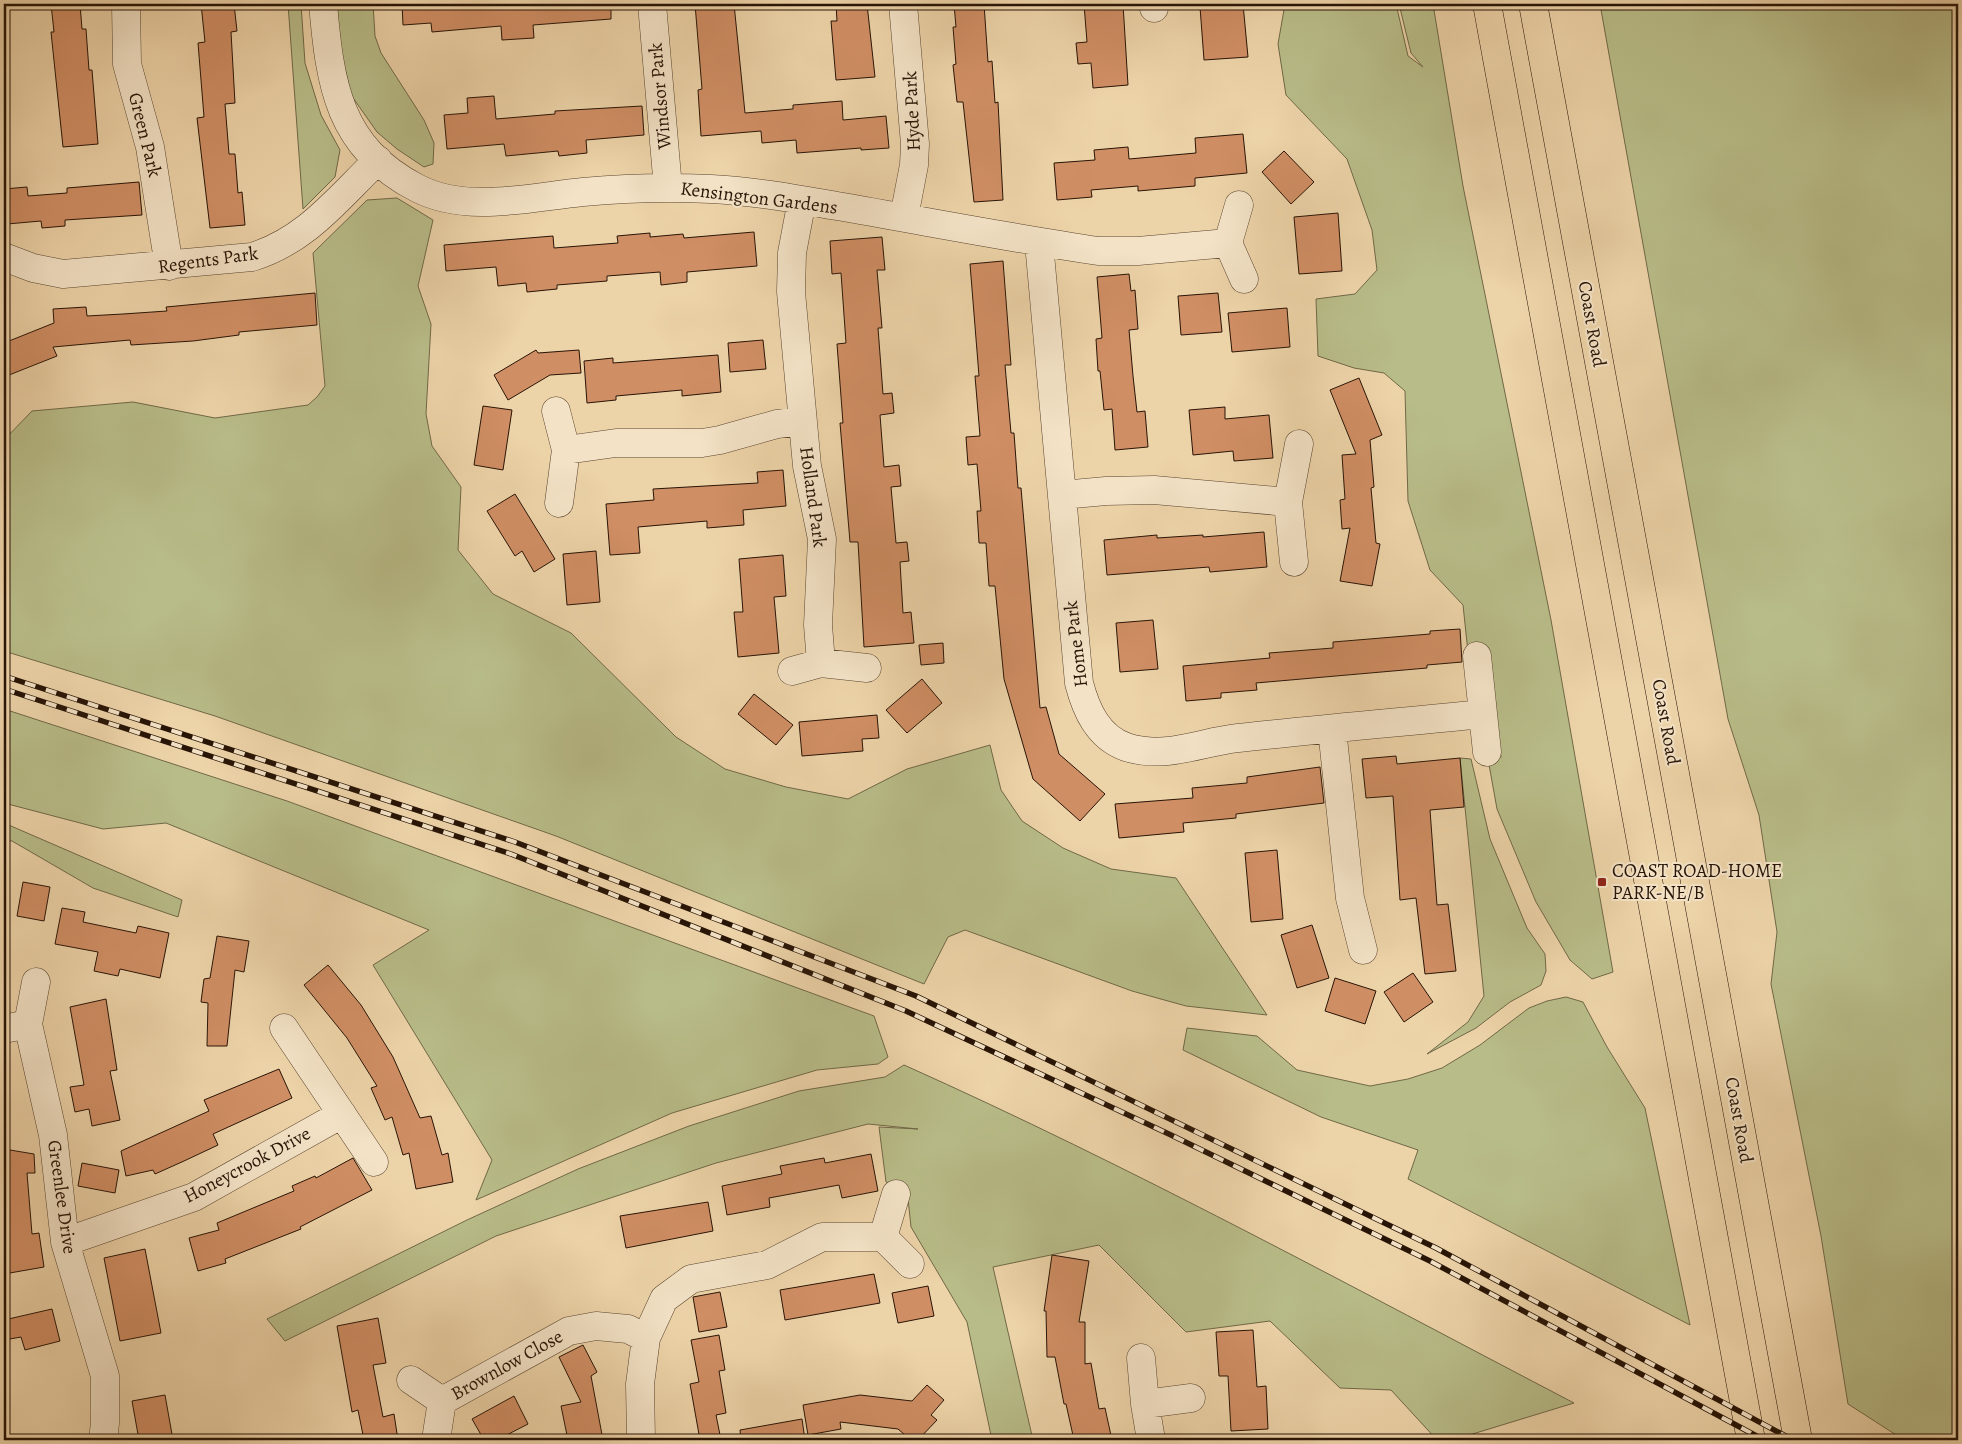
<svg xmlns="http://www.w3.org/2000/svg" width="1962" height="1444" font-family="Alegreya,serif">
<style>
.green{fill:#b8bc88;stroke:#706847}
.building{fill:#d08e64;stroke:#281406}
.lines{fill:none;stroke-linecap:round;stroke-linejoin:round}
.minor-casing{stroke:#59442e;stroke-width:29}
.trunk-casing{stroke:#281406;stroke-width:29}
.minor{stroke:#f3e2c6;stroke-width:28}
.trunk{stroke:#edd3a8;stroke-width:28}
.rail-casing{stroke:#281406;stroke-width:5.5}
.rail{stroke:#f3e2c6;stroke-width:4;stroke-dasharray:11;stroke-linecap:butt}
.poi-dot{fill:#8f2418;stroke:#f3e2c6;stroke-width:2}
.labels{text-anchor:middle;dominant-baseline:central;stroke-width:4;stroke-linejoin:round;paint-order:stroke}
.street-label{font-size:19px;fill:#281406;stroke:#f3e2c6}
.poi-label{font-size:19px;fill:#281406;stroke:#f3e2c6;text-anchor:start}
</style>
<rect width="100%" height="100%" fill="#edd3a8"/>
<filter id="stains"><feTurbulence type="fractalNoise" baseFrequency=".004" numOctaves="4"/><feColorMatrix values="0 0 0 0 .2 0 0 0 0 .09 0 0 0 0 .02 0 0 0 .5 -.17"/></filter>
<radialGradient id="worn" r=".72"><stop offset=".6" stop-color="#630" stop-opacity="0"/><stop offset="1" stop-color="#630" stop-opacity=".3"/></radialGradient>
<path class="green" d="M 288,4 L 301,4 L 305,63 L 321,115 L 340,150 L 335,177 L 303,209 Z
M 337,4 L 373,4 L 375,36 L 381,53 L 424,120 L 434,143 L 433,164 L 424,167 L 397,149 L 377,132 L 351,95 L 340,48 Z
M 1285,4 L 1396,4 L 1408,56 L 1423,67 L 1411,53 L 1399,4 L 1433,4 L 1463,186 L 1551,620 L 1613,972 L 1592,979 L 1570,960 L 1536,902 L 1497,809 L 1488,759 L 1501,757 L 1486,649 L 1468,652 L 1463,605 L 1430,570 L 1408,501 L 1405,391 L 1384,373 L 1354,368 L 1318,356 L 1316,299 L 1355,294 L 1377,270 L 1372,230 L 1347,159 L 1286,95 L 1278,44 Z
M 1600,4 L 1958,4 L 1958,1440 L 1904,1440 L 1848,1404 L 1821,1236 L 1771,984 L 1777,932 L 1759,815 L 1728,719 Z
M 397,198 L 433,220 L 418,286 L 431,324 L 426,414 L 432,446 L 461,487 L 458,550 L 493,594 L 571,633 L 676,737 L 725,769 L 786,787 L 848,799 L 907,769 L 990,745 L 1001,790 L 1022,821 L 1063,848 L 1111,869 L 1176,878 L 1267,1015 L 1186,1006 L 1132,991 L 965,930 L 948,937 L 924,984 L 556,836 L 215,716 L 4,651 L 4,440 L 32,411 L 133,402 L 215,418 L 308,405 L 317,397 L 325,386 L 313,253 L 367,200 Z
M 4,709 L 287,801 L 874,1016 L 888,1057 L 878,1064 L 817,1070 L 672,1113 L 476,1200 L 492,1160 L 373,965 L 429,930 L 166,823 L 103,829 L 4,803 Z
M 1460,758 L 1471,759 L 1490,839 L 1527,928 L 1545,954 L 1546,971 L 1541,985 L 1510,1002 L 1476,1028 L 1427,1054 L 1468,1022 L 1484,996 Z
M 4,823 L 182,900 L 178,917 L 93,888 L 12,841 L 4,840 Z
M 1566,997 L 1583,1002 L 1607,1047 L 1645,1108 L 1690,1325 L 1408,1179 L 1418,1150 L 1321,1117 L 1183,1050 L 1187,1028 L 1257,1036 L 1297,1070 L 1370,1086 L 1408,1079 L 1442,1068 L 1480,1045 L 1529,1008 L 1547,1001 Z
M 904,1065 C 1132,1167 1352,1287 1574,1403 L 1453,1440 L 1437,1440 L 1391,1390 L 1340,1388 L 1270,1321 L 1186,1332 L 1099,1245 L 993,1267 L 1033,1440 L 992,1440 L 967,1322 L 911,1227 L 907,1189 L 886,1182 L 879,1127 L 918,1129 L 868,1124 L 716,1163 L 496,1236 L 285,1341 L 267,1319 L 467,1220 L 578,1169 L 689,1126 L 799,1091 L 885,1077 Z"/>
<path class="building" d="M 51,4 L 80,4 L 82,29 L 86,29 L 89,70 L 92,70 L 98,144 L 63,147 L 51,32 L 54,32 Z
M 201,4 L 234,4 L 237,31 L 231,32 L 235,103 L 225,104 L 229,154 L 235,154 L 238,193 L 242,192 L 245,225 L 210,228 L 197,118 L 204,117 L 198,43 L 205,42 Z
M 402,4 L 611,4 L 611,19 L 533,25 L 534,38 L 502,40 L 501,26 L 432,32 L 431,23 L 403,25 Z
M 695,4 L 734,4 L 745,113 L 793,109 L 793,105 L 842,101 L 843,120 L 886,116 L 889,148 L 861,150 L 861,148 L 797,153 L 796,140 L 762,143 L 761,131 L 701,136 L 698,90 L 702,89 Z
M 836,4 L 867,4 L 875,77 L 836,80 L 831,21 L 837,21 Z
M 954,4 L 984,4 L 988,62 L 992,61 L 995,103 L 998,102 L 1003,200 L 974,202 L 963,102 L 957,102 L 953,65 L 956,64 L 953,27 L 956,27 Z
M 1084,4 L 1123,4 L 1128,85 L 1093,88 L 1091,63 L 1078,64 L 1076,43 L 1087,42 Z
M 1243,4 L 1248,57 L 1204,60 L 1200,7 Z
M 494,96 L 496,119 L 555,114 L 555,111 L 642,106 L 644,135 L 586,140 L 587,153 L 559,156 L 558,151 L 506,156 L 504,144 L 447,149 L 444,115 L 468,113 L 467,98 Z
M 1243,134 L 1247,173 L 1195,178 L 1195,186 L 1138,191 L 1138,186 L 1091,190 L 1092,197 L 1057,200 L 1054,163 L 1095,160 L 1094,150 L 1128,147 L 1129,159 L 1196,153 L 1195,138 Z
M 1284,151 L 1314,182 L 1291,204 L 1262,172 Z
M 139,182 L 142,215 L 65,220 L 65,226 L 42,228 L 41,221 L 7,224 L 4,189 L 27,187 L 28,196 L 67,193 L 67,188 Z
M 1338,213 L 1342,271 L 1299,274 L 1294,217 Z
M 754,232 L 757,266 L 687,272 L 687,282 L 661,285 L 660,272 L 607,276 L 607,281 L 557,285 L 557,289 L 527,292 L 526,283 L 498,286 L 496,267 L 446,271 L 444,245 L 553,236 L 554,248 L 618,243 L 617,236 L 650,233 L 650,237 L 683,234 L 684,238 Z
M 882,237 L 885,270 L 877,270 L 882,328 L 878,328 L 883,394 L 892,393 L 894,413 L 880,415 L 884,467 L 899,465 L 901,486 L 891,487 L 896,543 L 907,542 L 909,561 L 900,562 L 903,613 L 911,612 L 914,643 L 864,647 L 858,542 L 850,542 L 840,423 L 843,423 L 837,344 L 846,343 L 841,273 L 832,274 L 830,241 Z
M 1003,261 L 1011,365 L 1005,365 L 1011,433 L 1014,433 L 1018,488 L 1021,488 L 1040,708 L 1046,707 L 1059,754 L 1105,794 L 1080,821 L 1033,779 L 1004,679 L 995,586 L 989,586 L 986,543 L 979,543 L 977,511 L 981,511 L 977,464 L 968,465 L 966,437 L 980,436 L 975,376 L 979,376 L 970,264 Z
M 1129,274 L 1131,291 L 1135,290 L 1138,329 L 1129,330 L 1133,376 L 1137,412 L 1145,411 L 1148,447 L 1115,450 L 1112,409 L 1104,410 L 1100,371 L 1098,371 L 1096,339 L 1102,338 L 1097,277 Z
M 315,293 L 317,325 L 239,332 L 239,335 L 193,341 L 131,345 L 130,340 L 53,347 L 57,356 L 4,377 L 4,343 L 54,323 L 53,309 L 86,307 L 87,316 L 123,314 L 167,311 L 166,307 Z
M 1218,293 L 1222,332 L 1181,335 L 1178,296 Z
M 1287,308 L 1290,347 L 1232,352 L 1228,313 Z
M 763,340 L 766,369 L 730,372 L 728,343 Z
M 536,350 L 538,353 L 579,350 L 581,373 L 550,375 L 508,400 L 494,375 Z
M 718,355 L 721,392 L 682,396 L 682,390 L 616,396 L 616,400 L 587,403 L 584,361 L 613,358 L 613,363 Z
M 1359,378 L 1382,435 L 1370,440 L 1374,487 L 1371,488 L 1376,543 L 1380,544 L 1372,586 L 1340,581 L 1350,528 L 1342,529 L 1340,500 L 1345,499 L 1342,455 L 1356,454 L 1330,390 Z
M 483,406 L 512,410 L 503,470 L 474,465 Z
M 1225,407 L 1225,419 L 1269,415 L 1273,458 L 1234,461 L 1233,451 L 1193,455 L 1189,410 Z
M 783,470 L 786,506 L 743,510 L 744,525 L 707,528 L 707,521 L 638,527 L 640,553 L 610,555 L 606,504 L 654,500 L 653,489 L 758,483 L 757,472 Z
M 515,494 L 555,559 L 534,572 L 522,551 L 515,556 L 487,511 Z
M 1264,532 L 1267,567 L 1210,572 L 1209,567 L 1107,575 L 1104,540 L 1157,535 L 1157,538 L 1203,535 L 1203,537 Z
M 596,551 L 600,602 L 567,605 L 563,554 Z
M 783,555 L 786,596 L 774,597 L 779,653 L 738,657 L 734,612 L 743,612 L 739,559 Z
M 1153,620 L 1158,669 L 1120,672 L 1116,623 Z
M 1460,629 L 1462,662 L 1427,665 L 1427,668 L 1256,683 L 1257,690 L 1221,693 L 1221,698 L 1186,701 L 1183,666 L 1270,658 L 1269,653 L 1333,648 L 1333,642 L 1430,634 L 1430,631 Z
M 943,643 L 944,663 L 921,665 L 919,645 Z
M 922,679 L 942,703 L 907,733 L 886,710 Z
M 754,694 L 793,725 L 776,745 L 738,714 Z
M 877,715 L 879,738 L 862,739 L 863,751 L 802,756 L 799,722 Z
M 1396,756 L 1397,764 L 1460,758 L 1464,807 L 1430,810 L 1437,905 L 1448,904 L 1456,971 L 1425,974 L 1416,898 L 1400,900 L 1393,796 L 1366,798 L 1362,759 Z
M 1320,767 L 1324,803 L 1236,814 L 1236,818 L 1183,823 L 1184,832 L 1119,838 L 1115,804 L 1193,798 L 1192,788 L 1247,783 L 1247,777 Z
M 1277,850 L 1283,919 L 1251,922 L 1245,853 Z
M 23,882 L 50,887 L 44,921 L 17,916 Z
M 62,908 L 85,912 L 83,922 L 136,933 L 138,926 L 169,933 L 160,978 L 120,969 L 118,976 L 94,971 L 98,952 L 55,944 Z
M 1312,925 L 1329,978 L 1297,988 L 1281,935 Z
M 217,936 L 249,941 L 244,972 L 235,970 L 227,1046 L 207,1046 L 208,1003 L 201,1002 L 204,979 L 210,978 Z
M 328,965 L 361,1005 L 393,1057 L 420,1118 L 431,1116 L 442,1155 L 448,1153 L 453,1182 L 416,1189 L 409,1153 L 403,1155 L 392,1117 L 385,1120 L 371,1088 L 377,1086 L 347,1038 L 304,985 Z
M 1413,973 L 1433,1002 L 1404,1022 L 1384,992 Z
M 1335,978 L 1376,991 L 1365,1024 L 1325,1011 Z
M 106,999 L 117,1070 L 110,1071 L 120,1120 L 92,1126 L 89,1109 L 75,1112 L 70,1087 L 84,1085 L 70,1007 Z
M 279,1069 L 292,1098 L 213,1134 L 218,1145 L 184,1161 L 155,1174 L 153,1170 L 126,1176 L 121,1151 L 209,1111 L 204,1100 Z
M 4,1149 L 34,1154 L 35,1173 L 27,1173 L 32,1234 L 39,1233 L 44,1267 L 4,1274 Z
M 871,1154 L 878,1191 L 842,1198 L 839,1185 L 769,1198 L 770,1207 L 727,1215 L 722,1186 L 782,1174 L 780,1166 L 824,1158 L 825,1163 Z
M 353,1158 L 372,1190 L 300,1227 L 301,1229 L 225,1259 L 226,1263 L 198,1271 L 189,1238 L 219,1230 L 217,1223 L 294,1191 L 292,1186 L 315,1176 L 316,1178 Z
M 82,1163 L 119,1170 L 115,1193 L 78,1186 Z
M 708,1202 L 713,1231 L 626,1248 L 620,1216 Z
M 145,1249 L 161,1333 L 120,1341 L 104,1258 Z
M 1052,1255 L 1089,1261 L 1079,1322 L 1085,1322 L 1085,1364 L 1091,1363 L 1099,1409 L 1105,1408 L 1112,1440 L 1074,1440 L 1066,1404 L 1064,1404 L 1055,1357 L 1047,1357 L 1046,1311 L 1044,1311 Z
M 874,1274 L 880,1303 L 785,1320 L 780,1290 Z
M 928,1286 L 934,1316 L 898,1323 L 892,1293 Z
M 720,1292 L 727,1327 L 699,1332 L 693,1297 Z
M 52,1309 L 60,1341 L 25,1350 L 21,1337 L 4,1340 L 4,1320 Z
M 378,1318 L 386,1363 L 373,1365 L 383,1417 L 394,1414 L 398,1440 L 364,1440 L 358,1410 L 352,1412 L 337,1326 Z
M 1253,1330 L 1257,1387 L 1266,1386 L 1268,1429 L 1231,1431 L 1228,1376 L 1219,1376 L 1216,1332 Z
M 719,1335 L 725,1370 L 719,1371 L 726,1413 L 716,1415 L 721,1440 L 700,1440 L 690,1384 L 699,1382 L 691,1340 Z
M 583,1345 L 597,1372 L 591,1376 L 603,1440 L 568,1440 L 561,1406 L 581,1402 L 559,1357 Z
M 927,1385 L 944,1400 L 931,1415 L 937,1420 L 918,1440 L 911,1440 L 898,1429 L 840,1422 L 841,1429 L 808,1435 L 803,1405 L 860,1395 L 912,1401 Z
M 165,1395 L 173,1440 L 139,1440 L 132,1401 Z
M 514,1396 L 528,1424 L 497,1440 L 484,1440 L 472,1419 Z
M 802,1419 L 805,1440 L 741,1440 L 740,1430 Z"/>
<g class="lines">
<defs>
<path id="minor" d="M 126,4 L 127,64 L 150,147 L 169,266
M 323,4 C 330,84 338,147 417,188 C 467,214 530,197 583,192 C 626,188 668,187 711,189 C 753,191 796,199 837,206 C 924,221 1011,238 1098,251 L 1138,251 L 1228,243
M 652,4 L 668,188
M 903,4 L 915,144 L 914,165 L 904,217
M 1154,4 L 1154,8
M 802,200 L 792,253 L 791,292 L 807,466 L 822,539 L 818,625 L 821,663
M 1239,205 L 1228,243 L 1244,279
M 1039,243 L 1079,683 C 1086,710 1098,737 1126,747 C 1165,760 1200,742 1238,738 C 1320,729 1402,722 1483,714
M 4,257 L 33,268 L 63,274 L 252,257 C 307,240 338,198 378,160
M 556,411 L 566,450 L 559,503
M 566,450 L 616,443 L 702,443 L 720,440 L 777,424 L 802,421
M 1062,495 L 1106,491 L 1154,490 L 1288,502
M 1294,562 L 1288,502 L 1299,444
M 1477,656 L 1487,752
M 792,671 L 821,663 L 867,668
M 1332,729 L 1350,898 L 1363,950
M 36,982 L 28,1024 L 53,1135 L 65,1242 L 105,1376 L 105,1423 L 103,1440
M 284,1028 L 374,1162
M 4,1029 L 28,1024
M 896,1194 L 883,1237 L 910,1264
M 65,1242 L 194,1197 L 342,1114
M 646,1338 L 664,1299 L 691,1279 L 767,1265 L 822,1237 L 883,1237
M 1141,1358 L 1145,1404 L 1151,1440
M 411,1380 L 442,1401 L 436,1440
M 442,1401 L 569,1331 L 596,1326 L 628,1329 L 646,1338 L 640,1384 L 641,1440
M 1145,1404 L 1191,1398"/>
<path id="trunk" d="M 1487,4 L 1751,1440
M 1533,4 L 1798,1440"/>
</defs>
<use href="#minor" class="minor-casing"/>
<use href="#trunk" class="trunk-casing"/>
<use href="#minor" class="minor"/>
<use href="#trunk" class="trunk"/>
<defs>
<path id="rail" d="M 4,676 L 515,842 L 916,996 L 1436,1248 L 1793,1440
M 4,689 L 511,854 L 906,1011 L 1171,1135 L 1430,1261 L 1764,1440"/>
</defs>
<use href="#rail" class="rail-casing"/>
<use href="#rail" class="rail"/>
</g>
<rect class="poi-dot" x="1597" y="877" width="10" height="10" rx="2.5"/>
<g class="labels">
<g class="street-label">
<text transform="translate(660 96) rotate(-95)">Windsor Park</text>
<text transform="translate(912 111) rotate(-93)">Hyde Park</text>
<text transform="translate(145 135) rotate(76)">Green Park</text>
<text transform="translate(759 198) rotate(7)">Kensington Gardens</text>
<text transform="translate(208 260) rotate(-8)">Regents Park</text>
<text transform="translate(1592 324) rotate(80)">Coast Road</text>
<text transform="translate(813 497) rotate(82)">Holland Park</text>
<text transform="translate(1076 644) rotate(-97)">Home Park</text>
<text transform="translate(1666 722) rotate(80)">Coast Road</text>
<text transform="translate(1739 1120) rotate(80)">Coast Road</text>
<text transform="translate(247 1165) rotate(-28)">Honeycrook Drive</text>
<text transform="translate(62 1197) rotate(82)">Greenlee Drive</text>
<text transform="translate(507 1365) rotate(-29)">Brownlow Close</text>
</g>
<g class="poi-label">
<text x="1612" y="871">COAST ROAD-HOME<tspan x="1612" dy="22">PARK-NE/B</tspan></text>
</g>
</g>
<rect width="1962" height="1444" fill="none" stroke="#edd3a8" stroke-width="20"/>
<rect x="5" y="5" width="1952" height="1434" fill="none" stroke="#281406" stroke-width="2.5"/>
<rect x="10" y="10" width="1942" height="1424" fill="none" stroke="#281406"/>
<rect width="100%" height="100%" filter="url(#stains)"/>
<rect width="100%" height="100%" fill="url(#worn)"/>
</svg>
